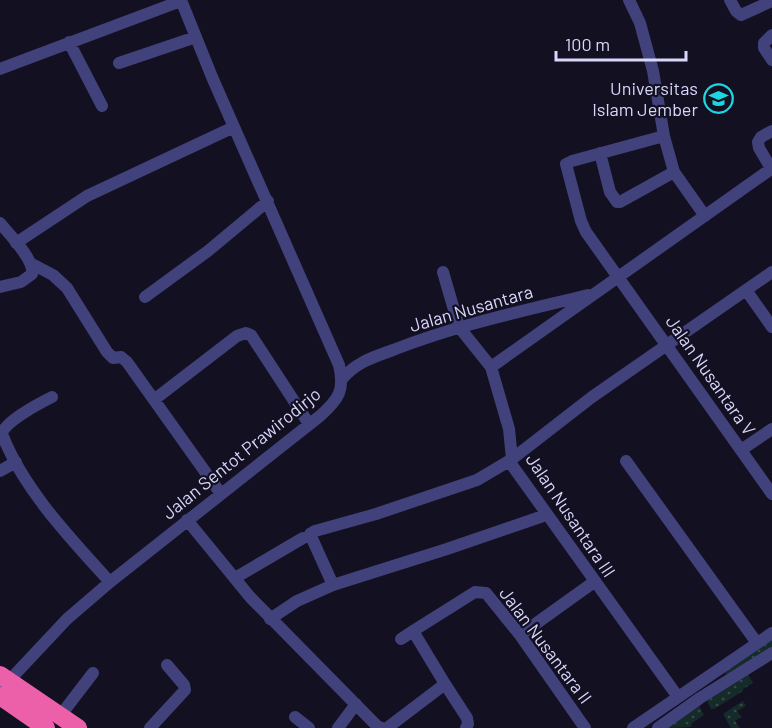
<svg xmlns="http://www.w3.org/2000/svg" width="772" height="728" font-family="Barlow,sans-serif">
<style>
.grass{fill:url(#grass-dots)}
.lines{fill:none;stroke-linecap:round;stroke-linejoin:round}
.minor{stroke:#41417b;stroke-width:12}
.highway{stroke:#ec5fa9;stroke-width:18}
.labels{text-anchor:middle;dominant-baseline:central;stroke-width:4.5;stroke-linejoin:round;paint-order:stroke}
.poi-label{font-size:18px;fill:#d8d6fa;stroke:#131022;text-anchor:end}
.street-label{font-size:18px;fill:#d8d6fa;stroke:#131022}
</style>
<defs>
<pattern id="grass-dots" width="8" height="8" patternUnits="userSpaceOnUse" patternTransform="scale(1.5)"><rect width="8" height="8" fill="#142b29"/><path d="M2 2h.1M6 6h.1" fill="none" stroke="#354949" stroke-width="1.8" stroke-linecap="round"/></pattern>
</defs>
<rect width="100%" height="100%" fill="#131022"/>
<path class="grass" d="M 772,639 L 772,647 L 729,675 L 725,674 L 725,672 Z
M 748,675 L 753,683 L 743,689 L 743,691 L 714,709 L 711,709 L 707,701 L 708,700 Z
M 743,701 L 746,706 L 737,711 L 741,717 L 735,721 L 740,728 L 731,728 L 724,716 L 724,713 Z
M 699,706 L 704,715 L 692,723 L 691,727 L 667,728 Z"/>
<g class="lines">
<path class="minor" d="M 629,0 L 640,23 L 653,71 L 664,136 L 674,172 L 705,216
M 730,0 L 736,11 L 741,15 L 772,1
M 772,35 L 764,43 L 764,48 L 772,60
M 69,42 L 102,106
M 119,63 L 196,37
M 0,69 L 181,1
M 772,131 L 761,137 L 758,142 L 759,148 L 772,170
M 664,136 L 572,161 L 566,164 L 581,221 L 586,232 L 772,494
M 600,153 L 610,192 L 617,202 L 620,202 L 674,172
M 0,223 C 9,234 35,260 32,274 L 21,282 L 0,287
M 16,243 L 87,196 L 234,127
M 32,264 L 53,275 L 67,288 L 107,352 L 113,358 L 121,357 L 127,362 L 221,494
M 443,272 L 459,327 L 491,367 L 509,429 L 512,459 L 509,461 L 678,697
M 746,290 L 772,327
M 145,297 L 208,251 L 268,201
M 491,367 L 771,169
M 342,379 C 356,362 374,357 393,350 C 456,325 523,311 588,295
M 52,397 C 40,403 4,422 2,434 C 23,489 71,539 110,582
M 155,399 L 237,336 L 246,333 L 251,335 L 309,424
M 741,450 L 772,429
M 512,459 L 592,397 L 772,272
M 626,461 L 757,643
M 0,471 L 16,462
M 187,520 L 250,597 L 377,726 L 382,728
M 235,578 L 303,538
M 333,585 L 310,534 L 315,531 L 376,514 L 477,480 L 509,461
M 270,619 L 297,601 L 333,585 L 447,549 L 546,515
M 413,631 L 475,592 L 486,593 L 520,635 L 585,728
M 520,635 L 594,582
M 445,684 L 467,718 L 468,724 L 466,728
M 5,685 L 67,619 L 110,582 L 320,416 C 339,399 345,390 339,365 L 212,77 L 181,0
M 60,716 L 93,673
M 295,717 L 309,728
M 150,728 L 185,690 L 184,685 L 167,665
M 338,728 L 356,704
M 387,728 L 445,684 L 413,631 L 401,639
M 633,728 L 772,633
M 658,728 L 700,698 L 772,653"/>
<path class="highway" d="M 0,675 L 78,728
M 0,696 L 46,728"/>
</g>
<defs>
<symbol id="university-ring" viewBox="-11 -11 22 22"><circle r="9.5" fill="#131022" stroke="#1ad7e2" stroke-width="1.5"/><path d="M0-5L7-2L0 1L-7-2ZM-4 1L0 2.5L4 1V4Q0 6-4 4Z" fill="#1ad7e2"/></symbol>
</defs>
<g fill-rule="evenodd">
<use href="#university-ring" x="702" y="82" width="33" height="33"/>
</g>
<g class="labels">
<g class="poi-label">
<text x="698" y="88">Universitas<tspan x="698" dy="21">Islam Jember</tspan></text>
</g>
<g class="street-label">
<text transform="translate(471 308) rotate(-16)">Jalan Nusantara</text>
<text transform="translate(711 375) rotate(55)">Jalan Nusantara V</text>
<text transform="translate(241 453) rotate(-39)">Jalan Sentot Prawirodirjo</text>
<text transform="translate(571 515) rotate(56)">Jalan Nusantara III</text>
<text transform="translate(546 645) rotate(53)">Jalan Nusantara II</text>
</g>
</g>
<path d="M556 51v9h130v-9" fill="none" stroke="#d8d6fa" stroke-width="3"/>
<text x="565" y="51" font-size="18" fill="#d8d6fa" stroke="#131022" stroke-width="4.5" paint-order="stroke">100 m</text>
</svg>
